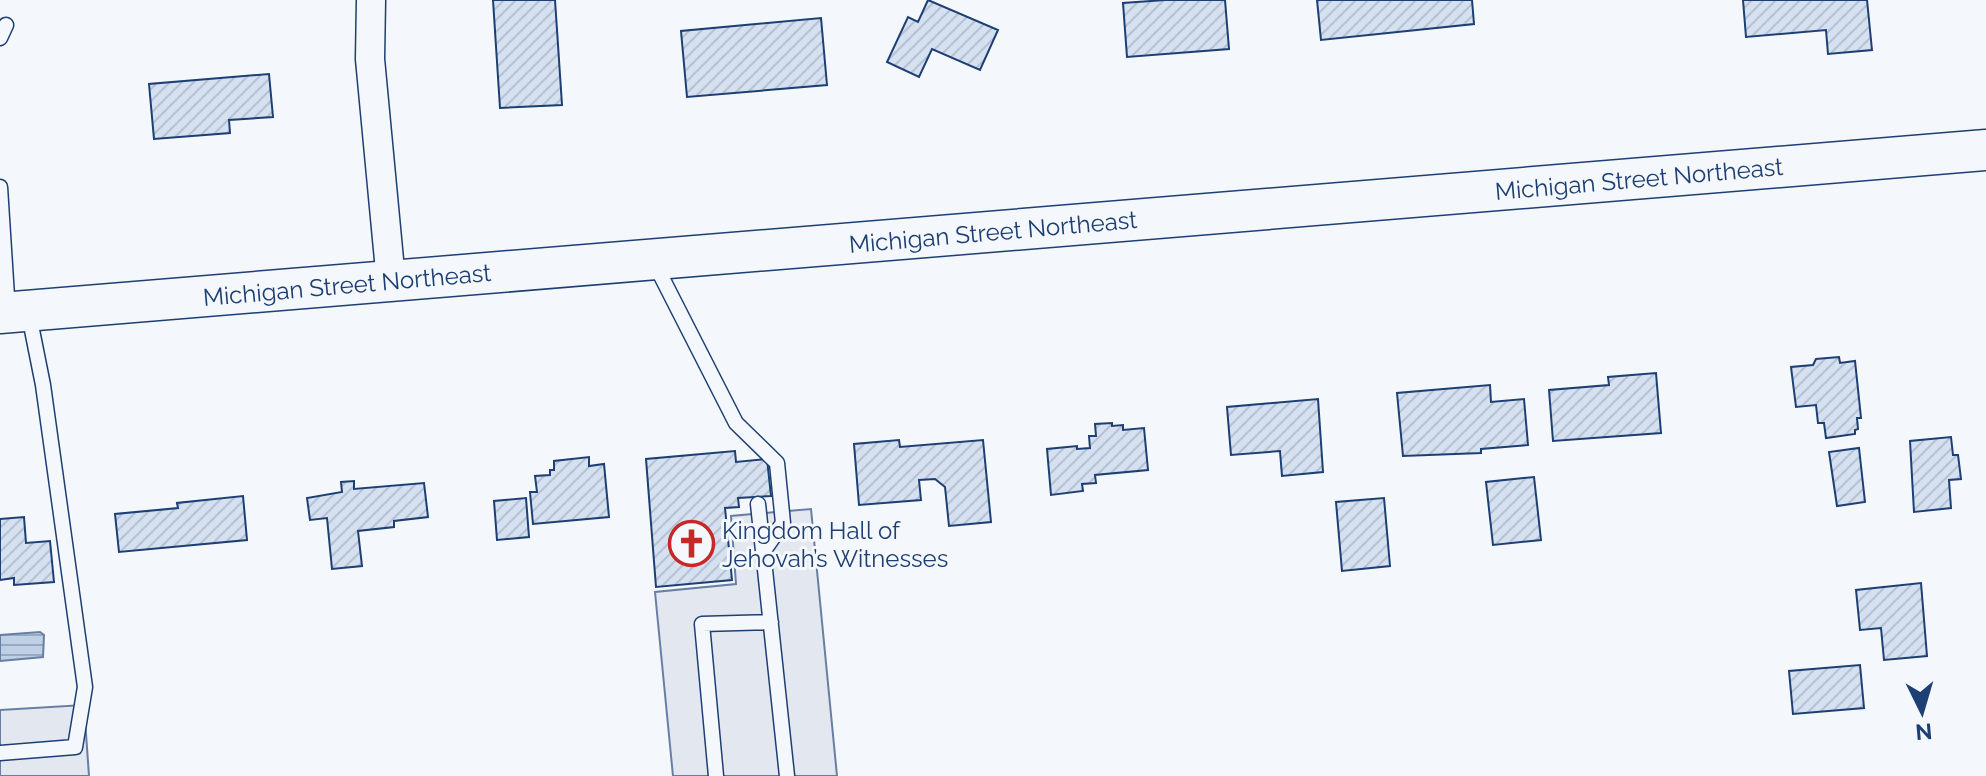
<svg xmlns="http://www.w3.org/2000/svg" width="1986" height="776" font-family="Raleway,sans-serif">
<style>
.parking{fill:#e3e8f0;stroke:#687fa3;stroke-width:2}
.water{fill:url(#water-rules);stroke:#687fa3;stroke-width:2}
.building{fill:url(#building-hatch);stroke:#1d3f73;stroke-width:2}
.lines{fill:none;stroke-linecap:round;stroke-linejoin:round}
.service-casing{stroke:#1d3f73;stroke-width:17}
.minor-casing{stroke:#1d3f73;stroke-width:31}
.secondary-casing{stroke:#1d3f73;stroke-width:43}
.service{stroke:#f4f7fb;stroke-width:14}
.minor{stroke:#f4f7fb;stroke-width:28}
.secondary{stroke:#f4f7fb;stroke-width:40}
.labels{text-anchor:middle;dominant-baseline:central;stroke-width:6;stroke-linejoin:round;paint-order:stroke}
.street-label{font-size:24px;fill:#1d3f73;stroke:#f4f7fb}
.poi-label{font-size:24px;fill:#1d3f73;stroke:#f4f7fb;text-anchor:start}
</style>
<defs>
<pattern id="water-rules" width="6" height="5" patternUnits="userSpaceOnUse" patternTransform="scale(2)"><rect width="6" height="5" fill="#bed0e5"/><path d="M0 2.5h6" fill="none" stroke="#9aaabe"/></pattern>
<pattern id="building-hatch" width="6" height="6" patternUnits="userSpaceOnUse" patternTransform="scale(2)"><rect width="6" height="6" fill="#d5e0f0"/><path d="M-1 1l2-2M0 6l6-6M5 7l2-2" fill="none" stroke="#b6c1d1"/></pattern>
</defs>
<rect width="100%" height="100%" fill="#f4f7fb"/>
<path class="parking" d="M 811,509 L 837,776 L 673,776 L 655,592 L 736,584 L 731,516 Z
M 84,705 L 89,776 L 0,776 L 0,710 Z"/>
<path class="water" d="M 40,632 L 44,635 L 43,657 L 0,661 L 0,635 Z"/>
<path class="building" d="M 493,0 L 555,0 L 562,105 L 500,108 Z
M 928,0 L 998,30 L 980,70 L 932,49 L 919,77 L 887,62 L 908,17 L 918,22 Z
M 1165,0 L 1225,0 L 1229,49 L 1127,57 L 1123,3 Z
M 1317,0 L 1472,0 L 1474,24 L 1321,40 Z
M 1743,0 L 1867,0 L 1872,50 L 1828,54 L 1826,30 L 1746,37 Z
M 821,18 L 827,85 L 687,97 L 681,31 Z
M 269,74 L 273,117 L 229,120 L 230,133 L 154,139 L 149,84 Z
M 1839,357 L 1840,363 L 1855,361 L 1861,418 L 1857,418 L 1858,429 L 1855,430 L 1855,434 L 1826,438 L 1824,423 L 1818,423 L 1816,405 L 1796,407 L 1791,367 L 1813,365 L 1816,359 Z
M 1656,373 L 1661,433 L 1553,441 L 1549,390 L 1609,385 L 1608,377 Z
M 1490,385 L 1491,402 L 1524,399 L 1528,445 L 1481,449 L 1481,453 L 1403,456 L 1397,393 Z
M 1318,399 L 1323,472 L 1282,476 L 1280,451 L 1231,455 L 1227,407 Z
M 1112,423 L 1112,426 L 1123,425 L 1123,430 L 1144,428 L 1148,470 L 1095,475 L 1096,483 L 1082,484 L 1083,491 L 1051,495 L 1047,449 L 1077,446 L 1077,449 L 1090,448 L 1089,436 L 1096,436 L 1095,424 Z
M 1951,437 L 1953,455 L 1958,455 L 1961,479 L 1949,480 L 1951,508 L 1914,512 L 1910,441 Z
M 899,440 L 900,447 L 983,440 L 991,522 L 949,526 L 945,487 L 935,479 L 919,480 L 921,500 L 859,505 L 854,444 Z
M 1859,448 L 1865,502 L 1837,506 L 1829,452 Z
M 735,451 L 736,462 L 767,459 L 771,496 L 738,498 L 739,507 L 725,508 L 732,580 L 656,587 L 646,459 Z
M 589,457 L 589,466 L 604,464 L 609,517 L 533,524 L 530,492 L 537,492 L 535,476 L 550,475 L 550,470 L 554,470 L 554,461 Z
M 1534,477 L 1541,540 L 1493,545 L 1486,482 Z
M 354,481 L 354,489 L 424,483 L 428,517 L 394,521 L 394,527 L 358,531 L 362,566 L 332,569 L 327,518 L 310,520 L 307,498 L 342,492 L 341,482 Z
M 243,496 L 247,540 L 119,552 L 115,514 L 178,508 L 177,503 Z
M 526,498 L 529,537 L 497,540 L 494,501 Z
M 1384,498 L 1390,566 L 1342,571 L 1336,502 Z
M 24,517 L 26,543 L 50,541 L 54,582 L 14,585 L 14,578 L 0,580 L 0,519 Z
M 1921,583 L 1927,656 L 1884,660 L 1881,628 L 1860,630 L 1856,590 Z
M 1860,665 L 1864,708 L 1793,714 L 1789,671 Z"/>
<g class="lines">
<defs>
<path id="service" d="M 0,38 L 6,25
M 0,187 L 8,312
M 655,264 L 736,423 L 777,463 L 783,523 L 763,552
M 758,504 L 787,776
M 0,753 L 75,747 L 85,687 L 43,385 L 29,315
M 716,776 L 702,624 L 771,622"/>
<path id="minor" d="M 371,0 L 370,59 L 391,281"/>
<path id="secondary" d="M 0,313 L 1986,150"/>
</defs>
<use href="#service" class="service-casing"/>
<use href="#minor" class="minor-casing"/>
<use href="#secondary" class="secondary-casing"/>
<use href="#service" class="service"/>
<use href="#minor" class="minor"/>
<use href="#secondary" class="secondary"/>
</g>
<defs>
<symbol id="church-ring" viewBox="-11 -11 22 22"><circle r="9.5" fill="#f4f7fb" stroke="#c62828" stroke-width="1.5"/><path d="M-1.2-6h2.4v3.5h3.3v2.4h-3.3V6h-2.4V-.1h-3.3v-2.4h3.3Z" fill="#c62828"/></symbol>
</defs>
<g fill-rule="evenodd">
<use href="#church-ring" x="666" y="518" width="51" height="51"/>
</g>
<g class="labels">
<g class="street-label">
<text transform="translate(1639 179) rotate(-5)">Michigan Street Northeast</text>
<text transform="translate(993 232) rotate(-5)">Michigan Street Northeast</text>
<text transform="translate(347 285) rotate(-5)">Michigan Street Northeast</text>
</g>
<g class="poi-label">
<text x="722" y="530">Kingdom Hall of<tspan x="722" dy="28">Jehovah’s Witnesses</tspan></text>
</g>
</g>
<g transform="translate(1922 712) rotate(175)" stroke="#f4f7fb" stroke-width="6" paint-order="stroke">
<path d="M0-6L14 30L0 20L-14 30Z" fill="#1d3f73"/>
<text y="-12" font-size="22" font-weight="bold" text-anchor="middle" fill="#1d3f73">N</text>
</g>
</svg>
